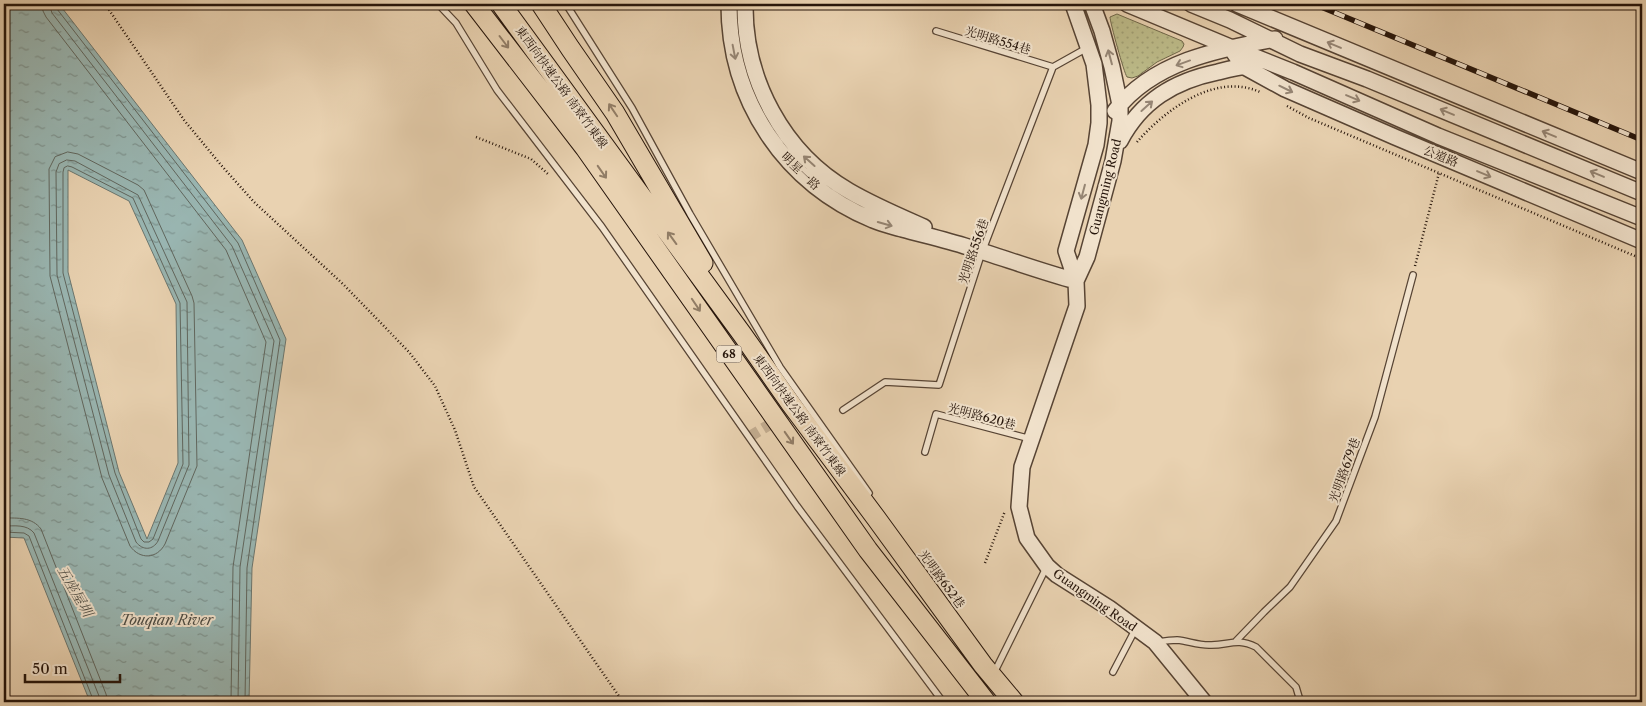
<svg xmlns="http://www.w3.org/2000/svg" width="1646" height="706" font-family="'Libre Caslon Text','Noto Serif TC',serif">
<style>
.grass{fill:url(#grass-dots);stroke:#71684a}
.water{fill:url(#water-ripples);stroke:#6b766f;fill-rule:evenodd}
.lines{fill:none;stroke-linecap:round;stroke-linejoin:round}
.shore{stroke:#60665e;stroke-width:1}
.minor-tunnel{stroke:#c2ac90;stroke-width:11;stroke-dasharray:11 5.5;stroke-linecap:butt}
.service-casing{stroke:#574434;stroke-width:8}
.tertiary-casing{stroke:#574434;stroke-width:18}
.trunk-casing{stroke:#26150b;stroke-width:21}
.path{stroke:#26150b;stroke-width:2.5;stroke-dasharray:1 2.5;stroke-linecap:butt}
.service{stroke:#f1e2cc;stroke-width:5.5}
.tertiary{stroke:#f1e2cc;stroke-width:15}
.trunk{stroke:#e9d2b1;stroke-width:19}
.rail-casing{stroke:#26150b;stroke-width:5.5}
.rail{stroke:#f1e2cc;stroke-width:4;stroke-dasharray:11;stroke-linecap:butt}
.oneway{stroke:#917d66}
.oneway2{stroke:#968675}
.labels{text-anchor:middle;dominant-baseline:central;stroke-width:4;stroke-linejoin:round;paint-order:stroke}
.shield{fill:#f1e2cc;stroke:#635245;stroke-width:1}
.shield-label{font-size:11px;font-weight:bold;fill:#26150b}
.street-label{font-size:12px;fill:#26150b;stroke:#f1e2cc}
.water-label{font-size:14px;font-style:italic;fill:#4e4d45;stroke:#f1e2cc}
</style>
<defs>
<pattern id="grass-dots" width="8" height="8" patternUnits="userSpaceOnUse" patternTransform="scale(1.25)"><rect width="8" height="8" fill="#bcba88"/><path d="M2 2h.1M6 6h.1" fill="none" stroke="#a19f74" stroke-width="1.8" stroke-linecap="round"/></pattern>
<pattern id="water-ripples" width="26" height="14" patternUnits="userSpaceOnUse" patternTransform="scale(1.25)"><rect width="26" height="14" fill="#99b6b2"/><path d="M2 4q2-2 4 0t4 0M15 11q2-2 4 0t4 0" fill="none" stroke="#7d938f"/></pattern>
</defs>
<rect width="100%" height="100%" fill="#e9d2b1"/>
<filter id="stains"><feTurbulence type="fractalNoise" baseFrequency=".004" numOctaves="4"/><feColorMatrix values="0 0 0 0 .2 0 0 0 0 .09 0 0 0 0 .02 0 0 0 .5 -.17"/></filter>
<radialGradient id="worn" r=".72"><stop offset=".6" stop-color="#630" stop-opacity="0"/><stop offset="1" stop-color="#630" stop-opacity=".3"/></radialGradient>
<path class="grass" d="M 1117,14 L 1182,41 L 1184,44 L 1183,47 L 1180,51 L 1157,62 L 1138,76 L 1132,78 L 1127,77 C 1124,73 1110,22 1110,17 Z"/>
<path class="water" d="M 4,4 L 59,4 L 242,240 L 286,339 L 252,568 L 249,702 L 90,702 L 24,538 L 4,537 ZM 68,170 L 129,201 L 176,304 L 178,463 L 147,539 L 119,472 L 68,272 Z"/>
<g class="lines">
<path class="shore" d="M 42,4 L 43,11 L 46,17 L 226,250 L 266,342 L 233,567 L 231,702
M 49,4 L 52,13 L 232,246 L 274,341 L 240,567 L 238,702
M 56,4 L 57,9 L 238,243 L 280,340 L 247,568 L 245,702
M 68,152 L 78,154 L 138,185 L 144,190 L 192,296 L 194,303 L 197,466 L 165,544 C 157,559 140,560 130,546 L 102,478 L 50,276 L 49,169 L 55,157 Z
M 67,160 L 75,161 L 138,195 L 187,302 L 189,465 L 158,541 C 153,550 143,551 136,542 L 109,475 L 57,275 L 56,172 L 59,164 Z
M 68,166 L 72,167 L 133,198 L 180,303 L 183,464 L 153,539 L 149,542 L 144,542 L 141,539 L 115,473 L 63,273 L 63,172 L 64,168 Z
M 4,518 C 18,518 32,517 41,529 L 106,694 L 108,702
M 4,526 C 14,526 27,524 34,533 L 99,696 L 100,702
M 4,532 L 24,533 L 29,536 L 94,702"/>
<path class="minor-tunnel" d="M 749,437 L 800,406"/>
<defs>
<path id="service" d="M 438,4 L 456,23 L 497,90 L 602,227 L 797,506 L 943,702
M 566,4 L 632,108 L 690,214 L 780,367 L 869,493
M 936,31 L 1053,67
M 843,410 L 885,382 L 939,385 L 982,252 L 1053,67 L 1087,48
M 925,452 L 936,414 L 1031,439
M 1236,641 L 1264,612 L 1290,587 L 1336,521 L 1375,417 L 1413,275
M 1157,642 C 1164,641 1171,640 1177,640 C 1188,641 1197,645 1209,645 C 1228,646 1236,637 1256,647 L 1296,687 L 1299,697 L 1299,702
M 993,668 L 995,671 L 1047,566
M 1113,672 L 1135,630"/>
<path id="tertiary" d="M 729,4 C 729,100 784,183 873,220 C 882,224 892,226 902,229 C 924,235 946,240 968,247 C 1004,258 1039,271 1076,281
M 745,4 C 744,79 783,153 849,191 C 873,205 899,216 924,227
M 1073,4 L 1094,64 L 1099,105 L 1099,123 L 1096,145 L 1066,251 L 1076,281 L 1077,306 L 1022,467 L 1019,507 L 1027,538 L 1047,566 L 1057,575 L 1109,608 L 1155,642 L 1204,702
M 1127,4 L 1230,47 L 1293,72 L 1438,136 L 1642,218
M 1191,4 L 1230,20 L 1300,54 L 1367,79 L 1642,193
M 1237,4 L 1642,172
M 1230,47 L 1243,66 L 1285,89 L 1395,137 L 1642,241
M 1115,111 C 1152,62 1218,49 1275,39
M 1120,141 C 1141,101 1174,81 1218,72 C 1229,69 1241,66 1252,66
M 1076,281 L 1087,257 L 1113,161 L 1120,121 L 1120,105 L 1112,67 L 1102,31 L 1092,4"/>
<path id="trunk" d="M 474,4 L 585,148 L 868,550 L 986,702
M 501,4 L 742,334 L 791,404 L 876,518 L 983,665 L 1014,702
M 541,4 L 570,48 L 615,113 L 703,263"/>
</defs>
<use href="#service" class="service-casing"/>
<use href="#tertiary" class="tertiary-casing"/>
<use href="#trunk" class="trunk-casing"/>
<path class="path" d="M 105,4 L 184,120 L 221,165 L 254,202 L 344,285 L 409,352 L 435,386 L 455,430 L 474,487 L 623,702
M 1287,106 L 1309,118 L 1642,259
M 476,137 L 531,159 L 548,174
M 1137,142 C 1165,110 1215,72 1260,92
M 1415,266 L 1439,173
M 985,563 L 1005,511"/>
<use href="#service" class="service"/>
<use href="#tertiary" class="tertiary"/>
<use href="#trunk" class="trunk"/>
<defs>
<path id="rail" d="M 1314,4 L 1642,140"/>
</defs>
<use href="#rail" class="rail-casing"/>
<use href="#rail" class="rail"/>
</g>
<defs><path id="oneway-shaft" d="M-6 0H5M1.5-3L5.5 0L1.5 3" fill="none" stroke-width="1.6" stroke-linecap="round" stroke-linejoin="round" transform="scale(1.25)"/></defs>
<g class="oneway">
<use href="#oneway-shaft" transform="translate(504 42) rotate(53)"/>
<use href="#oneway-shaft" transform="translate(613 110) rotate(-124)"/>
<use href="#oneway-shaft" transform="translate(602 172) rotate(55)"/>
<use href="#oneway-shaft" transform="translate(672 238) rotate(-126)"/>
<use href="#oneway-shaft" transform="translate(696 305) rotate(56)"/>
<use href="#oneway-shaft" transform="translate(789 438) rotate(55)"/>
</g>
<g class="oneway2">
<use href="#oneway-shaft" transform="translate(1334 45) rotate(-157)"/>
<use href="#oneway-shaft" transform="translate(734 52) rotate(79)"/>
<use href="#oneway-shaft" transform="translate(1110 57) rotate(-105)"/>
<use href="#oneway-shaft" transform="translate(1183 63) rotate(160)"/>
<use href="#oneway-shaft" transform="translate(1286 89) rotate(26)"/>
<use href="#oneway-shaft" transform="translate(1353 98) rotate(23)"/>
<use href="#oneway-shaft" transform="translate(1147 106) rotate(-42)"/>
<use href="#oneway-shaft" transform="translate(1447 112) rotate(-157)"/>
<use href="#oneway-shaft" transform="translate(1549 134) rotate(-157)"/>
<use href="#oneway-shaft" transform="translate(809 161) rotate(-138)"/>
<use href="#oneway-shaft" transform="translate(1484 174) rotate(23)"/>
<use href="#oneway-shaft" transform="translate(1597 174) rotate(-157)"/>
<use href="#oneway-shaft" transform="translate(1083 192) rotate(105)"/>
<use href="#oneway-shaft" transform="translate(885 224) rotate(16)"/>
</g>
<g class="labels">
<rect class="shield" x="716.5" y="345.5" width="25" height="17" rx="4"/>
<g class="shield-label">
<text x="729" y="354">68</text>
</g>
<g class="street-label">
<text transform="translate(998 40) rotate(17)">光明路554巷</text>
<text transform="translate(562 87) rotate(54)">東西向快速公路 南寮竹東線</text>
<text transform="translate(1441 156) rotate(22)">公道路</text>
<text transform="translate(801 171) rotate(44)">明星一路</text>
<text transform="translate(1105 187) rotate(-76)">Guangming Road</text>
<text transform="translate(973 251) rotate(-71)">光明路556巷</text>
<text transform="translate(800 415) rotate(54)">東西向快速公路 南寮竹東線</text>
<text transform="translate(982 416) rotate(15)">光明路620巷</text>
<text transform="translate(1344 470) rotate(-70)">光明路679巷</text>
<text transform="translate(942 579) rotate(54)">光明路652巷</text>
<text transform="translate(1095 600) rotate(35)">Guangming Road</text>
</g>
<g class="water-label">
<text transform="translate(75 591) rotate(60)">五座屋圳</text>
<text x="167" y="620">Touqian River</text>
</g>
</g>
<rect width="1646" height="706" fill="none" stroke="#e9d2b1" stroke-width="20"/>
<rect x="5" y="5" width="1636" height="696" fill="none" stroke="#26150b" stroke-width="2.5"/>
<rect x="10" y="10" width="1626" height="686" fill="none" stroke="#26150b"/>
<path d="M25 674v8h95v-8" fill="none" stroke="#26150b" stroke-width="2.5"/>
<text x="32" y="674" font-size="15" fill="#26150b" stroke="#f1e2cc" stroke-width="4" paint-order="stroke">50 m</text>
<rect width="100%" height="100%" filter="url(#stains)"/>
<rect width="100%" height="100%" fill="url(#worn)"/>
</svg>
